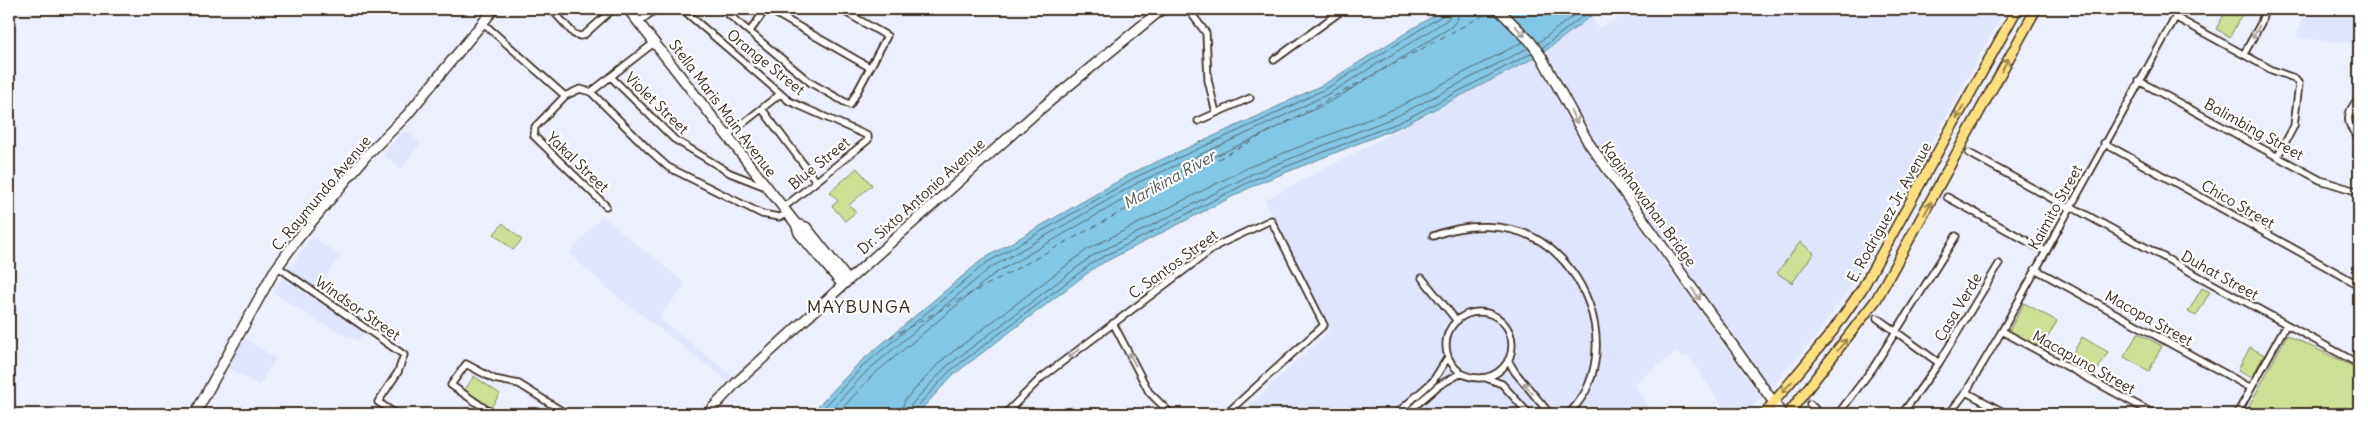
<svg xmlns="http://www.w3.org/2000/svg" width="2368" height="423" font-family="Delius,sans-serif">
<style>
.built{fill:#dfe5fe}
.green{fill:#cde095;stroke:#84855a}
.water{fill:#84c6e5;stroke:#678895}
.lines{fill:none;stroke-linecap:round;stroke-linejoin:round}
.shore{stroke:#58686e;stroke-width:1}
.ferry{stroke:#51595a;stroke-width:1;stroke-dasharray:6 5;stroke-linecap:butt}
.street-casing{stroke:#3b2a1e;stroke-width:9}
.secondary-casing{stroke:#3b2a1e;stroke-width:12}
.primary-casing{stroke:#3b2a1e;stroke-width:12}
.street{stroke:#fff;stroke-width:5.5}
.secondary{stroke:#fff;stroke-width:9}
.primary{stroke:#fedf80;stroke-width:9}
.oneway{stroke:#a79f9a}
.oneway2{stroke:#9c844f}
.labels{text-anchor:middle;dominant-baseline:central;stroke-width:4.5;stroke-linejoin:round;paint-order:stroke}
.street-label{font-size:15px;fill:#3b2a1e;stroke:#fff}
.water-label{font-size:16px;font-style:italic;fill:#51595a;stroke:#fff}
.quarter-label{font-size:18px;letter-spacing:1px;fill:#3b2a1e;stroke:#fff}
</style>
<rect width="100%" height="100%" fill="#ecf0fe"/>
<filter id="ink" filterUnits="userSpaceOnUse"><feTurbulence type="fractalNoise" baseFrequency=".02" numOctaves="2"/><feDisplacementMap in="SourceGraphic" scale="10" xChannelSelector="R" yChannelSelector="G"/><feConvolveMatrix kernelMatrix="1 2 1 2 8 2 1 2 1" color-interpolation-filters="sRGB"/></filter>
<g filter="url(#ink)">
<path class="built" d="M 1632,9 L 2005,9 L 1865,265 L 1820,331 L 1769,390 L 1598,149 L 1546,51 L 1592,16 L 1598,28 L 1626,15 Z
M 2305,9 L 2359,9 L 2359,44 L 2296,38 Z
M 1534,58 L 1594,162 L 1762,399 L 1741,414 L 1728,414 L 1687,355 L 1682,358 L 1677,351 L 1634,384 L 1655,414 L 1240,414 L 1330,330 L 1265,200 Z
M 404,129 L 421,143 L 401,169 L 383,155 Z
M 602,216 L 686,284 L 659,318 L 735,378 L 730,383 L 609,290 L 569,253 Z
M 313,236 L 340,256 L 316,291 L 288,270 Z
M 285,276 L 364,332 L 358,341 L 319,322 L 273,293 Z
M 244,338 L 276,358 L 259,386 L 227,367 Z"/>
<path class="green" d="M 2227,9 L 2242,14 L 2230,37 L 2216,29 Z
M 857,168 L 872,185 L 849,205 L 856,212 L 845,221 L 832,206 L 838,201 L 830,192 Z
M 503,223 L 522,240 L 513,250 L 494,234 Z
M 1800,242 L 1814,253 L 1792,283 L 1777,273 Z
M 2202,288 L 2210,292 L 2196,316 L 2188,312 Z
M 2024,303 L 2057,321 L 2041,349 L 2009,331 Z
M 2138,333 L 2162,346 L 2149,371 L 2124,357 Z
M 2287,335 L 2359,369 L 2359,414 L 2344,414 L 2346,408 L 2344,407 L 2340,414 L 2245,414 Z
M 2082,337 L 2108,352 L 2095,374 L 2069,360 Z
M 2250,347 L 2264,355 L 2252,377 L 2238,370 Z
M 474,376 L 500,394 L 490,409 L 464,391 Z"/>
<path class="water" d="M 1444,9 L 1600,9 L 1540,55 L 1402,126 L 1257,184 L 1097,266 L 953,375 L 917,414 L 811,414 L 859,363 L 983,259 L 1134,172 L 1258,116 L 1326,83 Z"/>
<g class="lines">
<path class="shore" d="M 1538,43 L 1582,9
M 1542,48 L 1592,9
M 818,414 L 863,366 L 986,263 L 1136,177 L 1260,121 L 1329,87 L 1443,15 L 1446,9
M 827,414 L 867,371 L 990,268 L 1139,182 L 1263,126 L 1332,92 L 1447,20 L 1451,15 L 1452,9
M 837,414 L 872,376 L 994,274 L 1142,189 L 1266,133 L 1335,99 L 1451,27 L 1457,20 L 1460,9
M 900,414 L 905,400 L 941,361 L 1088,249 L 1249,167 L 1394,109 L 1523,42
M 908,414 L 911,405 L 946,367 L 1092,256 L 1252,174 L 1397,116 L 1528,48
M 914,414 L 915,409 L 950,371 L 1095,261 L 1255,179 L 1400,122 L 1532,53"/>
<path class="ferry" d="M 889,338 L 1495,9"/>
<defs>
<path id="street" d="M 682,9 L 789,101 L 868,136 L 868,140 L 783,208
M 722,9 L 811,83 L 850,105 L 887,36 L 840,9
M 768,9 L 869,67
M 1188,9 L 1206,33 L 1208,80 L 1216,113
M 554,12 L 574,34 L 580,36 L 584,35 L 613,9
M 2175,17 L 2272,70 L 2294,78 L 2299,84 L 2294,126 L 2278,156
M 482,22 L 565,96
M 639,22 L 656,9
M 750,31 L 766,9
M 2244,54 L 2261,23 L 2265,9
M 1274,60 L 1344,9
M 611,77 L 674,139 L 730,173 L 766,187
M 2139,81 L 2320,180 L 2359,192
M 591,92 L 655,42
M 2359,98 C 2345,113 2345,124 2359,138
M 762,109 L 816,181
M 1198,121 L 1250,98
M 727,136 L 780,94
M 2104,143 L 2359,285
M 1969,153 L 2069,208
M 1947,197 L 2045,251
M 606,206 L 534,136 L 535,127 L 565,96 L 580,89 L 591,92 L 649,150 L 668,167 L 762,214 L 779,217 L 788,214
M 2070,206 L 2359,364
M 1433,236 C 1465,223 1509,222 1540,241 C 1586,270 1610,335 1588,386 C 1584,397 1576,405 1569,414
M 278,267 L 404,355 L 398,372 L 378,402 L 396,414
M 2035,269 L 2251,388
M 1422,278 L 1457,321
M1446 345a33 33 0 1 1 66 0a33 33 0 1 1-66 0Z
M 1877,318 L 1939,363
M 1113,323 L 1149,392 L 1171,414
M 2002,331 L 2154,414
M 1508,360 L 1515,372 L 1550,414
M 1486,378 L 1502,384 L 1529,414
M 1966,392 L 2007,414
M 1810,404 L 1820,414
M 493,414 L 451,385 L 466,364 L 494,379 L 519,384 L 562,411 L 562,414
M 1005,414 L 1041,378 L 1218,245 L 1271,220 L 1324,325 L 1226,414
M 1396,414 L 1433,381 L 1448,357
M 1406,414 L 1438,386 L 1461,373
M 1838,414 L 1873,368 L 1956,236
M 1902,414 L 1939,363 L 1999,264
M 1949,414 L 1966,392 L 2002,331 L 2180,9
M 2237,414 L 2286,325"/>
<path id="secondary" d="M 628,9 L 796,224 L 799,233 L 843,285
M 1498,9 L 1530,41 L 1541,56 L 1588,142 L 1782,414
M 796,224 L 806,227 L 848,280
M 195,414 L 273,273 L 296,241 L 367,155 L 407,115 L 494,9
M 707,414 L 737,382 L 843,285 L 1038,111 L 1162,9"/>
<path id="primary" d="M 1764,414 L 1832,332 L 1862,289 L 2017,9
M 1788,414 L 1876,300 L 2036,9"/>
</defs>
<use href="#street" class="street-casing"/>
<use href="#secondary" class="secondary-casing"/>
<use href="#primary" class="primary-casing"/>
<use href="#street" class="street"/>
<use href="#secondary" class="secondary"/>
<use href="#primary" class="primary"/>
</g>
<defs><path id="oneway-shaft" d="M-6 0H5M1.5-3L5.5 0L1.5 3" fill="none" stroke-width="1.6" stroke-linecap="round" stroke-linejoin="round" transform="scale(1.25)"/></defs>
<g class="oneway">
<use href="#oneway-shaft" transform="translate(1520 31) rotate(46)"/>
<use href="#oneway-shaft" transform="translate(2256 32) rotate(118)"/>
<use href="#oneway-shaft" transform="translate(1574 117) rotate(62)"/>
<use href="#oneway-shaft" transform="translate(1696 294) rotate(55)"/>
<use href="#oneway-shaft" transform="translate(1074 353) rotate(143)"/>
<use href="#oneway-shaft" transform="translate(1132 359) rotate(-118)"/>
<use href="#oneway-shaft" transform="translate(1528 388) rotate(-129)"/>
</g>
<g class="oneway2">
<use href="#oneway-shaft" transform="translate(2005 65) rotate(-61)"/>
<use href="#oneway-shaft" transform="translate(1960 112) rotate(119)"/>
<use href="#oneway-shaft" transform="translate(1928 208) rotate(-61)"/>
<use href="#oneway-shaft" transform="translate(1842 345) rotate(-52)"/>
<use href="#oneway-shaft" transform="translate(1787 387) rotate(131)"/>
</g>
</g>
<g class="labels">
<g class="street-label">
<text transform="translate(766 62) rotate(39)">Orange Street</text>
<text transform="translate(657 103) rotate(44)">Violet Street</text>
<text transform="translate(723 108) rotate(53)">Stella Maris Main Avenue</text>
<text transform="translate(2254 129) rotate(29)">Balimbing Street</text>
<text transform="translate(578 162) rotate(44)">Yakal Street</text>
<text transform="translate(819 163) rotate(-39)">Blue Street</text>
<text transform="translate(321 193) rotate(-50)">C. Raymundo Avenue</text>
<text transform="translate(921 196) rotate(-42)">Dr. Sixto Antonio Avenue</text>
<text transform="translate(1649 204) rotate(54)">Kaginhawahan Bridge</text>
<text transform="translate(2238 204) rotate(30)">Chico Street</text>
<text transform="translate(2055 207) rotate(-61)">Kaimito Street</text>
<text transform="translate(1889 212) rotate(-61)">E. Rodriguez Jr. Avenue</text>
<text transform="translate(1173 264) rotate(-36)">C. Santos Street</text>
<text transform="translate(2220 275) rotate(29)">Duhat Street</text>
<text transform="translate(1958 307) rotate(-59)">Casa Verde</text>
<text transform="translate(358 308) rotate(35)">Windsor Street</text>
<text transform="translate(2149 318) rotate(29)">Macopa Street</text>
<text transform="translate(2084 362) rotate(29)">Macapuno Street</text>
</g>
<g class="water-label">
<text transform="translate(1169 179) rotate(-29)">Marikina River</text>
</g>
<g class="quarter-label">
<text x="859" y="306">MAYBUNGA</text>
</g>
</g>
<rect width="2368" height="423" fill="none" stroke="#fff" stroke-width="30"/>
<rect x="15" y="15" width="2338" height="393" fill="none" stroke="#3b2a1e" stroke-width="2" filter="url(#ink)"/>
</svg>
